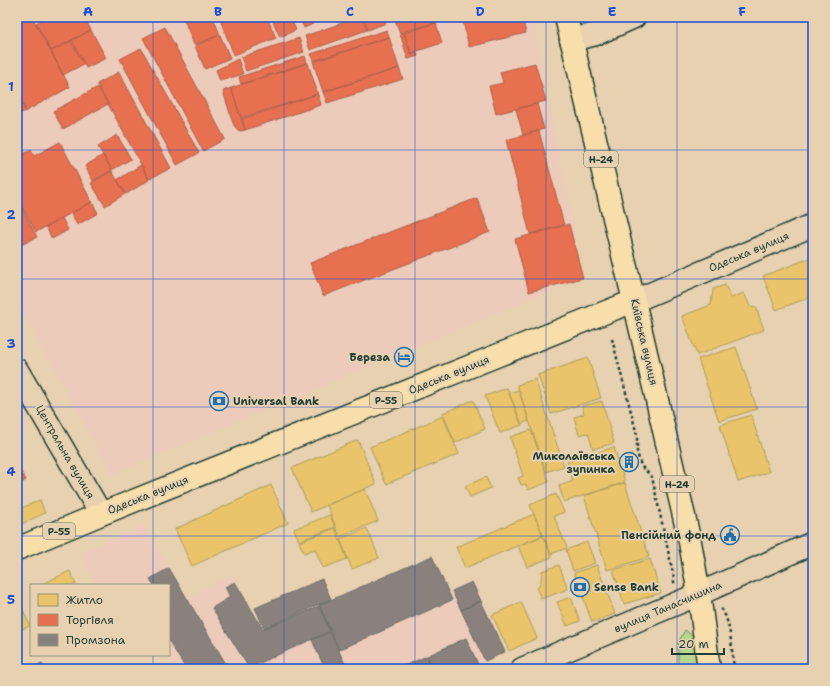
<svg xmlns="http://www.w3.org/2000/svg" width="830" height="686" font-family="'Shantell Sans',sans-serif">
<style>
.built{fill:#eccbbb}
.forest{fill:url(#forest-firs);stroke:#6a8a62}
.homes{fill:#e9c46a;stroke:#ac9c5a}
.shops{fill:#e76f51;stroke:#ab6048}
.industry{fill:#8a817c;stroke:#6a6d66}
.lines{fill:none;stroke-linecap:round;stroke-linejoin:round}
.minor-casing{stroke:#1f3d34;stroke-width:25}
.major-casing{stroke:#1f3d34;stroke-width:25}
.path{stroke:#1f3d34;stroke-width:2.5;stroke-dasharray:3 3;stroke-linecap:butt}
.minor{stroke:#e7d1b1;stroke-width:22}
.major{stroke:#f8deab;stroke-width:22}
.grid{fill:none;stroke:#1d4ed8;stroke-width:1;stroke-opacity:0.55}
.labels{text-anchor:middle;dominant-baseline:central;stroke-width:4;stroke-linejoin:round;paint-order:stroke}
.shield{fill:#e7d1b1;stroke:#5b695a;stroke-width:1}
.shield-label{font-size:10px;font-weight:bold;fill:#1f3d34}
.street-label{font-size:11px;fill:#1f3d34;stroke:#e7d1b1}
.poi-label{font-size:11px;font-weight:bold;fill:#1f3d34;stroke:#e7d1b1;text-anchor:end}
.neatline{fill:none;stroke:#1d4ed8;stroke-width:1.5}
.grid-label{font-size:13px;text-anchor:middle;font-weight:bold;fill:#1d4ed8}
</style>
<defs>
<pattern id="forest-firs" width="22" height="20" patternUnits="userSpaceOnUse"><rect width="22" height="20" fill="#b6d68f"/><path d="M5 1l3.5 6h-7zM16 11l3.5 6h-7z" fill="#93af76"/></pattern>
</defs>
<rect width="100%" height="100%" fill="#e7d1b1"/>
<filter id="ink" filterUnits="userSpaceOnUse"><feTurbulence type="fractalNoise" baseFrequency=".025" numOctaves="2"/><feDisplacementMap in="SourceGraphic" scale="8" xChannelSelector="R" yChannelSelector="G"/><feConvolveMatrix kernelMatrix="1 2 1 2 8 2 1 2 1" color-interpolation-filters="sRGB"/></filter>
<g filter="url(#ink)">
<path class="built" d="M 17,17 L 532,17 L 583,277 L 112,474 L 17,303 Z
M 144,525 L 187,597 L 232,574 L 264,628 L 432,555 L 448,591 L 473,580 L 507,652 L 469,669 L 175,669 L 166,655 L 169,655 L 169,585 L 97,585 L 79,554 Z"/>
<path class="forest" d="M 685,630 L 694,637 L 703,669 L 678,669 L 678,643 Z"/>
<path class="homes" d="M 813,257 L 813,296 L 776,310 L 763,276 Z
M 725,285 L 731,298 L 744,293 L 750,306 L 756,307 L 764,330 L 697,355 L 682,316 L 711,305 L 713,289 Z
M 736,347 L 757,409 L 719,421 L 698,359 Z
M 588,358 L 601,398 L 551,414 L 538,375 Z
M 535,379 L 564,466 L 546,472 L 517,385 Z
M 507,388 L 522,425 L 500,433 L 485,396 Z
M 519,390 L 529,421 L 521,424 L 509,393 Z
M 473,400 L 485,429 L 455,443 L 443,413 Z
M 602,401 L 614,443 L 593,449 L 588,433 L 579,435 L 574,417 L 584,414 L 582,406 Z
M 751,415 L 769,472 L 738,482 L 720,425 Z
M 443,416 L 459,454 L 386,484 L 370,447 Z
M 531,430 L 549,482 L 528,490 L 526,484 L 521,485 L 518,478 L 523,476 L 510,437 Z
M 358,440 L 376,484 L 311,512 L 292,468 Z
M 614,447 L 625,482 L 564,502 L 559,486 L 573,481 L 567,462 Z
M 632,454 L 636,467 L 626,471 L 622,457 Z
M 486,477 L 491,488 L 470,497 L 465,486 Z
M 625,483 L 649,557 L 607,570 L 584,496 Z
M 271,485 L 288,523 L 192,566 L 175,529 Z
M 365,489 L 378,521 L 340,537 L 327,505 Z
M 556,494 L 564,512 L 554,516 L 567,548 L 551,554 L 530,505 Z
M 40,500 L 45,513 L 17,526 L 17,510 Z
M 534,514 L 543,535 L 465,568 L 456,547 Z
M 330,515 L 335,527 L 299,541 L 294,529 Z
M 335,528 L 347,559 L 323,568 L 315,549 L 304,553 L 299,542 Z
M 367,528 L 379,558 L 352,569 L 340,539 Z
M 543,536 L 552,557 L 527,567 L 518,546 Z
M 587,542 L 595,563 L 573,571 L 566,550 Z
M 650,559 L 661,593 L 624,604 L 613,570 Z
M 559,565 L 568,589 L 541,599 L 537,589 L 541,581 L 542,571 Z
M 597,565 L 615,614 L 592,622 L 574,573 Z
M 70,571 L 76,585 L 40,585 Z
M 17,596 L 30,626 L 17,631 Z
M 571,597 L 580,621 L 567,626 L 557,602 Z
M 521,602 L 537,638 L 509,651 L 492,615 Z"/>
<path class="shops" d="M 19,17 L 32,17 L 70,87 L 26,111 L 17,94 L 17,18 Z
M 47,17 L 84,17 L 91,30 L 51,51 L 36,23 Z
M 183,17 L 213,17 L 220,35 L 194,45 Z
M 219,17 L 267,17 L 276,38 L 234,55 Z
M 271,17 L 290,17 L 296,30 L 280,37 Z
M 299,17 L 310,17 L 313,24 L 304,28 Z
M 314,17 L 326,17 L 326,18 L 316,22 Z
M 359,17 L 362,17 L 367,30 L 310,50 L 305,36 Z
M 363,17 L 384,17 L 386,23 L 368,30 Z
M 394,17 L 436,17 L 437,22 L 400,33 Z
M 462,17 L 522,17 L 526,33 L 469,47 Z
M 436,23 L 442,43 L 411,53 L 404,33 Z
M 165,27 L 225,139 L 203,151 L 143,38 Z
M 91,30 L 106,58 L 86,68 L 72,40 Z
M 387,30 L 389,37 L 313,61 L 311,54 Z
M 404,33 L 411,54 L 417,52 L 418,56 L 408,59 L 400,34 Z
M 220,35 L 230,58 L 205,69 L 195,46 Z
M 389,37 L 399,68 L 323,92 L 313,62 Z
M 299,38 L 304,52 L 246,71 L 241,57 Z
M 71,41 L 84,64 L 63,75 L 51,51 Z
M 141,48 L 199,153 L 177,165 L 120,59 Z
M 305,56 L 307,63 L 241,84 L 239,77 Z
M 238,59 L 243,74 L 220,81 L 216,70 Z
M 308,63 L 318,94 L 241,118 L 231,88 Z
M 535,63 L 546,101 L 496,114 L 489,86 L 503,83 L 500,72 Z
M 399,68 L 403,79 L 327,103 L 323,92 Z
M 119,72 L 171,168 L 149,179 L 97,84 Z
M 98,87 L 108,104 L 63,129 L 53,111 Z
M 231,88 L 245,130 L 241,131 L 238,130 L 235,127 L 233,123 L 223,91 Z
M 318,94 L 321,105 L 245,130 L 242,119 Z
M 17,95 L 26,111 L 17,115 Z
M 537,104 L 544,129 L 523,135 L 516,109 Z
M 539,131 L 564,225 L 530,234 L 506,140 Z
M 117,135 L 131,159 L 112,170 L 98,147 Z
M 60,142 L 92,202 L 36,232 L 17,198 L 17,157 L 31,150 L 34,156 Z
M 103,155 L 112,170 L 93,181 L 85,166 Z
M 141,165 L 149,180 L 126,194 L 117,180 Z
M 112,171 L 125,194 L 105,206 L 91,183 Z
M 477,198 L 490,232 L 323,296 L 310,263 Z
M 17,200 L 37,237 L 17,247 Z
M 92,202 L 98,213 L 77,225 L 71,213 Z
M 62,218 L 68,230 L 52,239 L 46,227 Z
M 569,224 L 583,278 L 529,292 L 515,239 Z
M 17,465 L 26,480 L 17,486 Z"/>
<path class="industry" d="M 432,556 L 452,600 L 339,650 L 319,605 Z
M 169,568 L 201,622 L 229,669 L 186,669 L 169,641 L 169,585 L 154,585 L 150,579 Z
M 322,579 L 331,599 L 264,628 L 255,608 Z
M 235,582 L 263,629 L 319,606 L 330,631 L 249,668 L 212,608 L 230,597 L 225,587 Z
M 472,582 L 481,601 L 461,610 L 452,591 Z
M 481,601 L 505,652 L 485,661 L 461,610 Z
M 330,632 L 345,664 L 333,669 L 325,669 L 312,640 Z
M 466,638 L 478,664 L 465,669 L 433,669 L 427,656 Z
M 427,656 L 433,669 L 397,669 Z
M 42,663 L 44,669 L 29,669 Z"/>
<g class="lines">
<defs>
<path id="minor" d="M 571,40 L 596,34 L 634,17
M 634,301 L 813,225
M 17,370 L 101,514
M 522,669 L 699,594 L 813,543"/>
<path id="major" d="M 566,17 L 634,301 L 690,542 L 699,594 L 709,669
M 17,549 L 101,514 L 606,312 L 634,301"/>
</defs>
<use href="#minor" class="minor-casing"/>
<use href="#major" class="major-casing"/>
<path class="path" d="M 612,339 L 637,435 L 637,452 L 641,466 L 652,477 L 674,578 L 674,584
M 721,609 C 731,619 732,654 734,669"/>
<use href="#minor" class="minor"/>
<use href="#major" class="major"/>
</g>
</g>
<path class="grid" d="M 153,17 L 153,585M 284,17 L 284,669M 415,17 L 415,669M 546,17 L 546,669M 677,17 L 677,669M 17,150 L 813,150M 17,279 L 813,279M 17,407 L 813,407M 17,536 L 813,536M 153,655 L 153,669"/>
<defs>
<symbol id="hotel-ring" viewBox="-11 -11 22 22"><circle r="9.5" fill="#e7d1b1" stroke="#1f6fb2" stroke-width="1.5"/><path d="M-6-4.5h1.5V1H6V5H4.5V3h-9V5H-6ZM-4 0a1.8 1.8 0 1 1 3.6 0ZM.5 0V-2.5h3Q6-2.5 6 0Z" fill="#1f6fb2"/></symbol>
<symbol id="bank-ring" viewBox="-11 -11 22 22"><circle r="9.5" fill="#e7d1b1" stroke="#1f6fb2" stroke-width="1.5"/><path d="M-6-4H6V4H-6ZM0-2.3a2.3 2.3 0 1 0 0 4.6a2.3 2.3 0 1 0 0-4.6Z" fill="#1f6fb2"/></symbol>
<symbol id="building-ring" viewBox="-11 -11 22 22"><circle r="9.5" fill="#e7d1b1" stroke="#1f6fb2" stroke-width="1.5"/><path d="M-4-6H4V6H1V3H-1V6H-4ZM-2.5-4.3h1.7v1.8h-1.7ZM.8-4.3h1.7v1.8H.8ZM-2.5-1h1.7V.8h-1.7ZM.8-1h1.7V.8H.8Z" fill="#1f6fb2"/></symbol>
<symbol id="civic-ring" viewBox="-11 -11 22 22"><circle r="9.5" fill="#e7d1b1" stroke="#1f6fb2" stroke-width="1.5"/><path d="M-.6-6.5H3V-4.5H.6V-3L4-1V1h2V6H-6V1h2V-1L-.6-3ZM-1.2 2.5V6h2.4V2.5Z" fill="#1f6fb2"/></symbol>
</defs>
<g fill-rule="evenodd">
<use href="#hotel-ring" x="393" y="346" width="22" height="22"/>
<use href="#bank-ring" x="208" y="390" width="22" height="22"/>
<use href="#building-ring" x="618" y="451" width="22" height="22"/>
<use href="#civic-ring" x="719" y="524" width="22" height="22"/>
<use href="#bank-ring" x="569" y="576" width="22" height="22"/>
</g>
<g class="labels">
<g class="shield">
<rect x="584" y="151" width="34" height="16" rx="3"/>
<rect x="370" y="392" width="32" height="16" rx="3"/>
<rect x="660" y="476" width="34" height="16" rx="3"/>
<rect x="43" y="523" width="32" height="16" rx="3"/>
</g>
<g class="shield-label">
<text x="601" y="159">Н-24</text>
<text x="386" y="400">Р-55</text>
<text x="677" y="484">Н-24</text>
<text x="59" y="531">Р-55</text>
</g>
<g class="street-label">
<text transform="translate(749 252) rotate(-23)">Одеська вулиця</text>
<text transform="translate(644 342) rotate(77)">Київська вулиця</text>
<text transform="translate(449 375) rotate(-22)">Одеська вулиця</text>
<text transform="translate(65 452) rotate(60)">Центральна вулиця</text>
<text transform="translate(148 495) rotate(-22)">Одеська вулиця</text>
<text transform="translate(668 607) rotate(-23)">вулиця Танасчишина</text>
</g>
<g class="poi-label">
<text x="390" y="357">Береза</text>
<text x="233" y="401" text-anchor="start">Universal Bank</text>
<text x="615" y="456">Миколаївська<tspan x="615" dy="13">зупинка</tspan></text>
<text x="716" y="535">Пенсійний фонд</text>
<text x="594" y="587" text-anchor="start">Sense Bank</text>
</g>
</g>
<rect width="830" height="686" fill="none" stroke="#e7d1b1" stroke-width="44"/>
<rect x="30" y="584" width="140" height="72" fill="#e7d1b1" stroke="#97967f"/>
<rect x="38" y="594" width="20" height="12" fill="#e9c46a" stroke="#97967f"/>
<text x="66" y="604" font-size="12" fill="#1f3d34">Житло</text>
<rect x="38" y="614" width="20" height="12" fill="#e76f51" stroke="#97967f"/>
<text x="66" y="624" font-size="12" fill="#1f3d34">Торгівля</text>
<rect x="38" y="634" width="20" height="12" fill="#8a817c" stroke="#97967f"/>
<text x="66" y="644" font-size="12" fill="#1f3d34">Промзона</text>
<path d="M672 648v6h52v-6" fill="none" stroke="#1f3d34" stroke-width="2"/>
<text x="678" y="648" font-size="12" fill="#1f3d34" stroke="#e7d1b1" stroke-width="3" paint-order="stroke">20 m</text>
<rect x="22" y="22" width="786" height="642" class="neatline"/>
<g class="grid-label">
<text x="88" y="16">A</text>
<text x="218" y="16">B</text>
<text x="350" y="16">C</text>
<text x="480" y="16">D</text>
<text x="612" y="16">E</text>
<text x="742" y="16">F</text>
<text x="11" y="91">1</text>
<text x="11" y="219">2</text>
<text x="11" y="348">3</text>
<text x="11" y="476">4</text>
<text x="11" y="604">5</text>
</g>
</svg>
